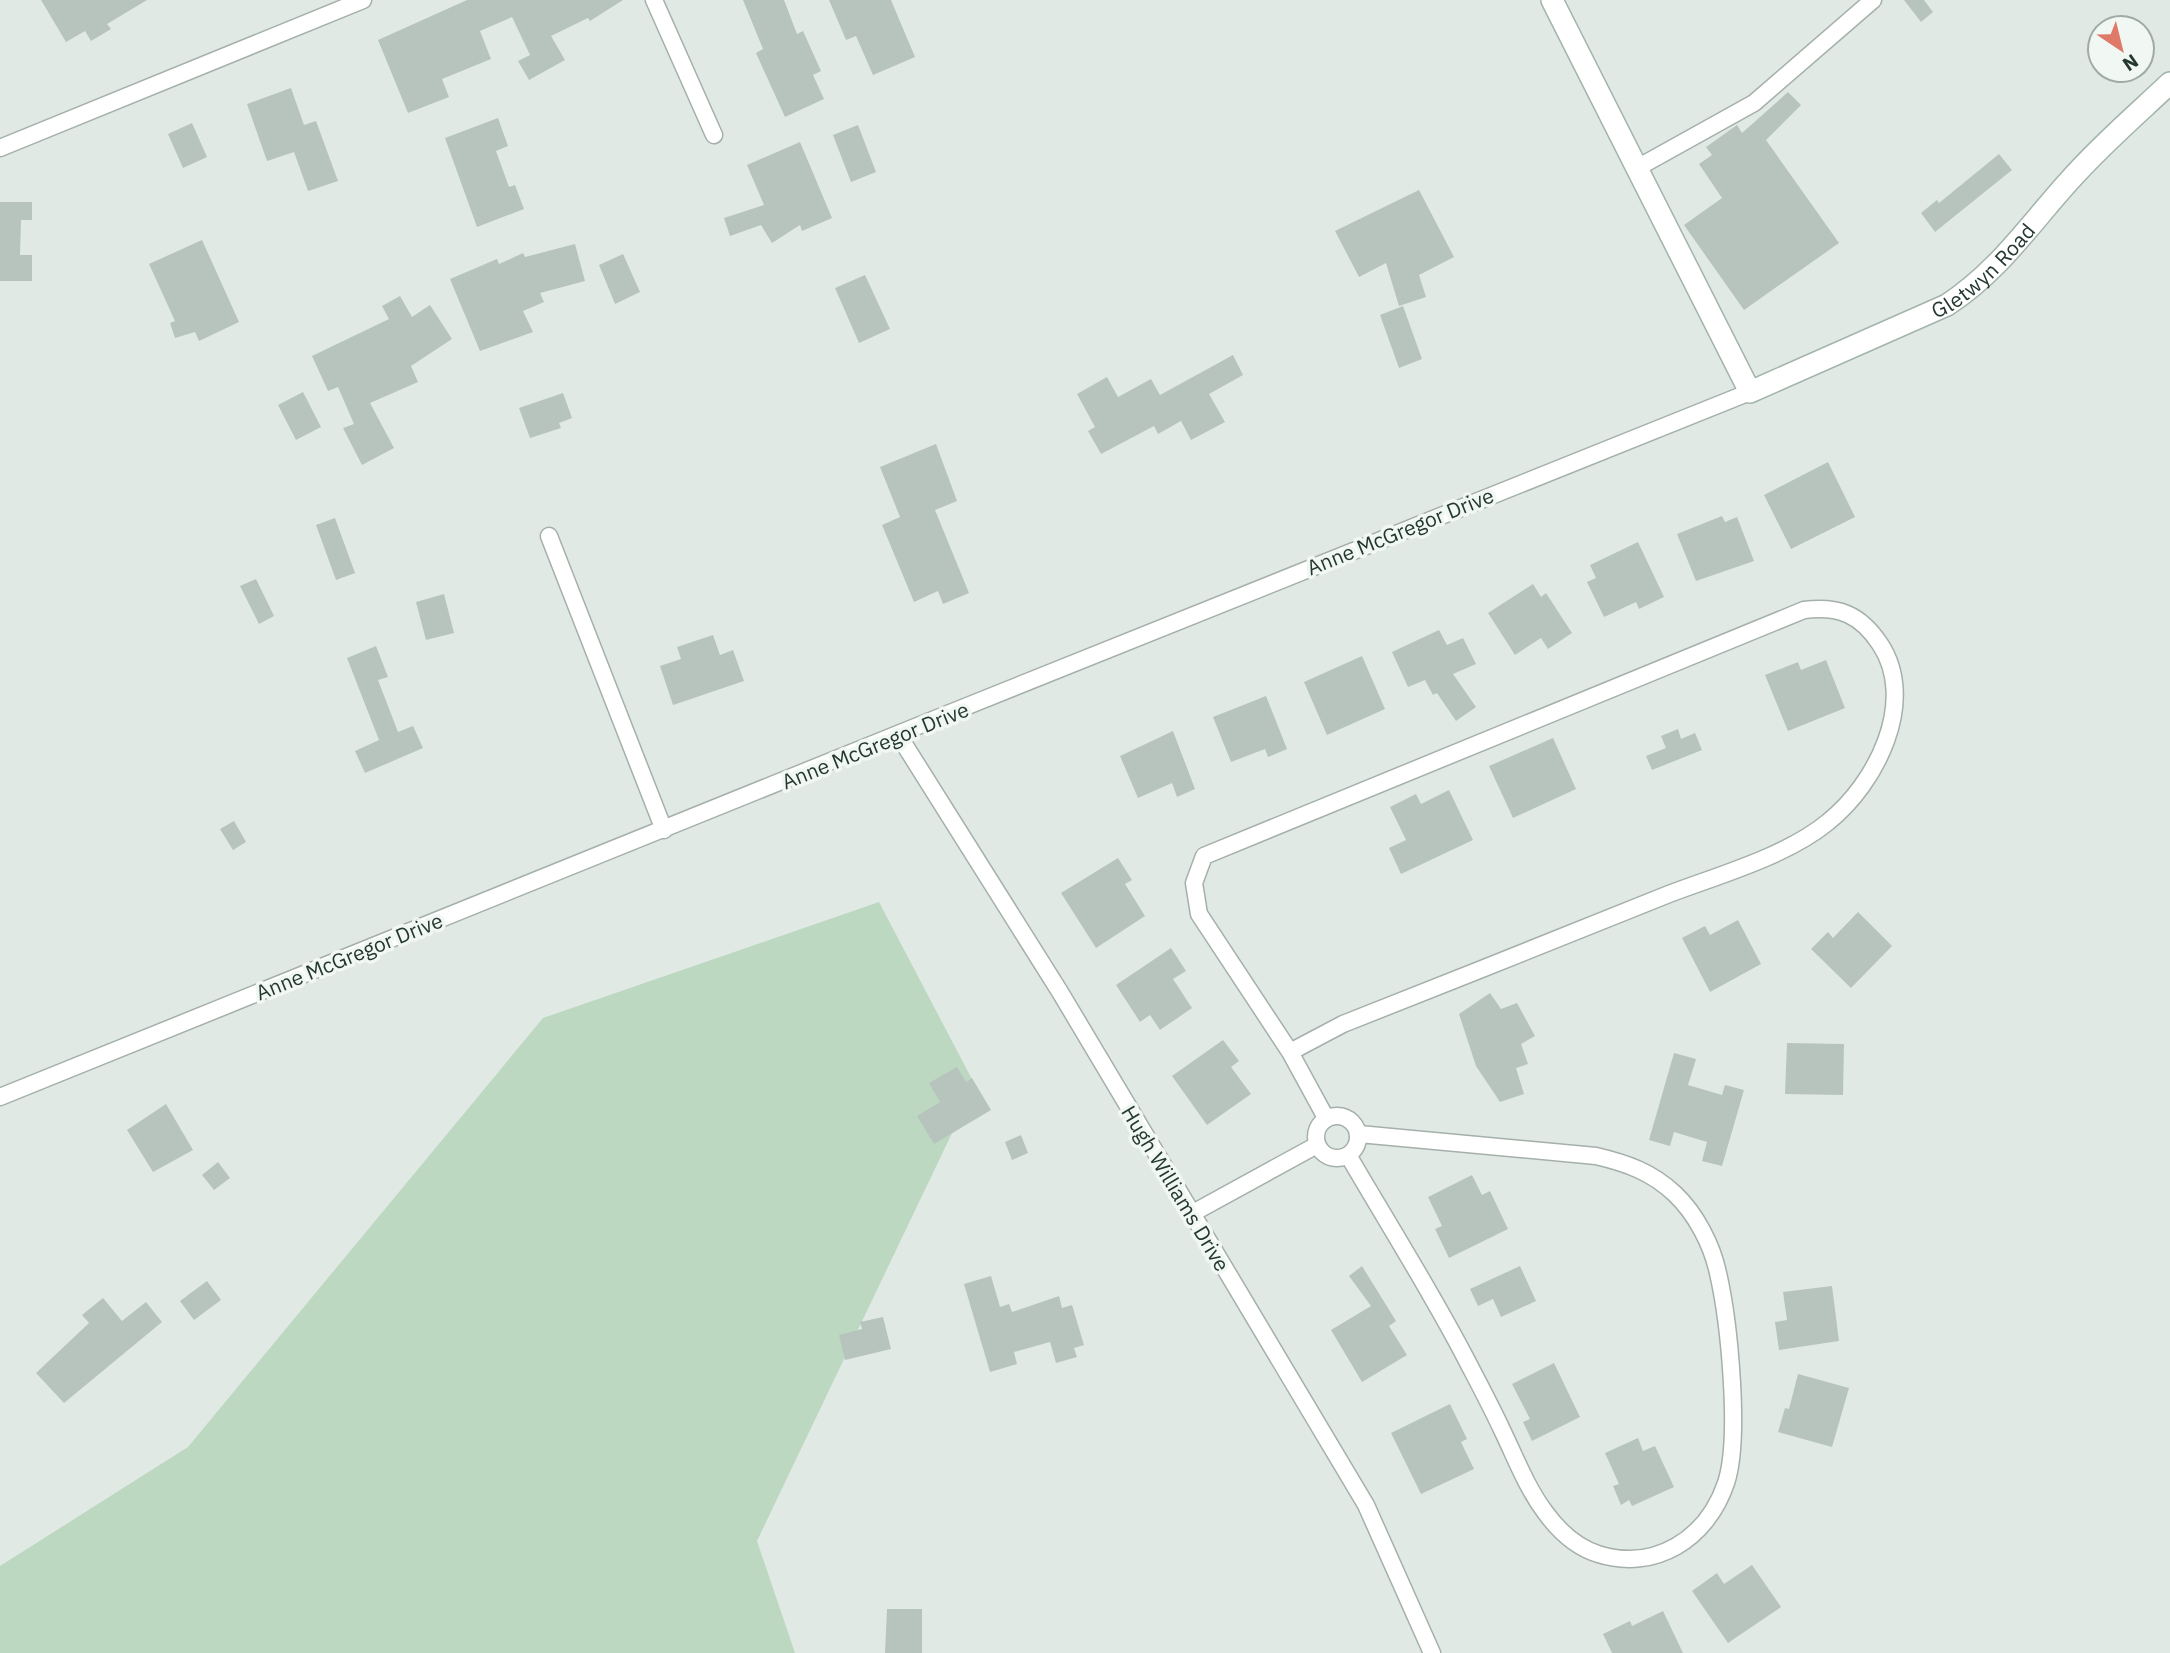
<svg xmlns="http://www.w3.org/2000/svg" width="2170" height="1653" font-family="'IBM Plex Sans',sans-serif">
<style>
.green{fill:#bcd8c1}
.building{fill:#b7c4bd}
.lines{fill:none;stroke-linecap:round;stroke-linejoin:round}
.street-casing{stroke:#a5b0ab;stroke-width:19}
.secondary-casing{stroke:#a2b4ab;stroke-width:24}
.street{stroke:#fff;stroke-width:16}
.secondary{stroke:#fff;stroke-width:21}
.labels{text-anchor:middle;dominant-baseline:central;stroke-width:7;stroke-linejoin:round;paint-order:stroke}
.street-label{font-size:21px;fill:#243830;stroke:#f1f7f3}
</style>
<rect width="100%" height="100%" fill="#e1e9e5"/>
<path class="green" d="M 879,902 L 975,1085 L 757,1541 L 795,1653 L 0,1653 L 0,1566 L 188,1447 L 543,1018 Z"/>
<path class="building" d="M 41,0 L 147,0 L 107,24 L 111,29 L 91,41 L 85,31 L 66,42 Z
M 467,0 L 623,0 L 590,21 L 588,18 L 551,36 L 565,60 L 529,80 L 518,61 L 530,55 L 512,17 L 480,31 L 491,59 L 442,79 L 449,97 L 408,113 L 378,40 Z
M 743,0 L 784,0 L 797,34 L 803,31 L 821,71 L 813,75 L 824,99 L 785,117 L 756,53 L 763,49 Z
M 829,0 L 891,0 L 915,57 L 873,75 L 856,36 L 846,40 Z
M 1904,0 L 1924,0 L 1933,12 L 1921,22 Z
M 291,88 L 304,125 L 316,121 L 338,181 L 308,191 L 294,152 L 267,161 L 247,104 Z
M 1788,92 L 1801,105 L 1766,140 L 1839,243 L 1744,310 L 1684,225 L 1722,198 L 1699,164 L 1712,155 L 1706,147 L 1737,125 L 1742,133 Z
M 498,118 L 508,146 L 496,151 L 509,187 L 515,185 L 524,209 L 477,227 L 445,138 Z
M 192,123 L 207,157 L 183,168 L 168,134 Z
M 858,125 L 876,172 L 851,182 L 833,135 Z
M 800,142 L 832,218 L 802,231 L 800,225 L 772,243 L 761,225 L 730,236 L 724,218 L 764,205 L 747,165 Z
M 1999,154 L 2012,170 L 1935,232 L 1921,213 L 1937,200 L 1939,203 Z
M 1419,190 L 1454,257 L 1419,275 L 1426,297 L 1399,306 L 1386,263 L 1359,277 L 1335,231 Z
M 0,202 L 32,202 L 32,220 L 21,220 L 20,255 L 32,255 L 32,281 L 0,281 Z
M 202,240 L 239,322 L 199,341 L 195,332 L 175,338 L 170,323 L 175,321 L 149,264 Z
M 575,244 L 585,281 L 540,293 L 544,302 L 523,311 L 533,332 L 480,351 L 450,279 L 497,259 L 499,264 L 523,253 L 525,257 Z
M 623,254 L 640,292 L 615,304 L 599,265 Z
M 865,275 L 890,329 L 859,343 L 835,288 Z
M 400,296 L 412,317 L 430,305 L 452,339 L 411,366 L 418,382 L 370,403 L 394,448 L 362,465 L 343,428 L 354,424 L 338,387 L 328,391 L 312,356 L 389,319 L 382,306 Z
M 1403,306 L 1422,359 L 1399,368 L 1380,315 Z
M 1233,355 L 1243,375 L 1209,394 L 1225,422 L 1191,440 L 1181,421 L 1158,434 L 1154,426 L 1101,454 L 1088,431 L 1095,427 L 1077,394 L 1107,377 L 1118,397 L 1151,379 L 1160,395 Z
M 303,392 L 321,427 L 296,440 L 278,405 Z
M 563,393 L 572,418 L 559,423 L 561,428 L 530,438 L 519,408 Z
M 936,444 L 957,501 L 935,510 L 969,593 L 943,604 L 938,591 L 914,602 L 882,525 L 900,517 L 880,467 Z
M 1828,462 L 1855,517 L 1791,549 L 1764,495 Z
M 1722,516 L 1725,522 L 1737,517 L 1754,561 L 1696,581 L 1677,534 Z
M 335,518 L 355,573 L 336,580 L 316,525 Z
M 1638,542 L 1664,597 L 1639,609 L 1636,602 L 1604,617 L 1587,582 L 1596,578 L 1590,565 Z
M 256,579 L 274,616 L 259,624 L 240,586 Z
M 1533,584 L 1541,597 L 1546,593 L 1572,633 L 1548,649 L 1541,638 L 1515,655 L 1488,613 Z
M 444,594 L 454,633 L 426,640 L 416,602 Z
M 1439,630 L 1447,645 L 1463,638 L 1476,664 L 1453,674 L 1476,707 L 1456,721 L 1437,693 L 1433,695 L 1425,680 L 1408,687 L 1392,652 Z
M 713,635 L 720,655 L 733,650 L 744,681 L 673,705 L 660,666 L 681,659 L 677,647 Z
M 376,646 L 388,677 L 378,680 L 398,732 L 413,726 L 423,748 L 365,773 L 355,751 L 379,740 L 347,658 Z
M 1362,656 L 1385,709 L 1327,735 L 1304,682 Z
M 1826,660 L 1845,708 L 1788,731 L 1765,675 L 1798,662 L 1801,670 Z
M 1266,696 L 1287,749 L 1268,757 L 1265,749 L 1231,762 L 1213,717 Z
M 1678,729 L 1681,739 L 1695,733 L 1702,750 L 1652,770 L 1646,756 L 1666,748 L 1661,736 Z
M 1173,731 L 1195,789 L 1177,797 L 1172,783 L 1138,798 L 1120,756 Z
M 1553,738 L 1576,789 L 1513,818 L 1489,766 Z
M 1449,790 L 1473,840 L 1401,874 L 1389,848 L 1406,840 L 1390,807 L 1416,794 L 1421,804 Z
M 234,821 L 246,842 L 233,850 L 220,829 Z
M 1118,858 L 1132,880 L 1125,884 L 1145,916 L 1096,948 L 1061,893 Z
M 1858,912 L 1892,946 L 1851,988 L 1811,949 L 1828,932 L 1833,938 Z
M 1738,920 L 1761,964 L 1710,992 L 1682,938 L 1705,926 L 1710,935 Z
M 1171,948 L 1186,971 L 1173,979 L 1192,1008 L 1160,1030 L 1150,1015 L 1140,1022 L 1116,985 Z
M 1490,993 L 1501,1009 L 1517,1003 L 1535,1036 L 1521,1044 L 1528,1064 L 1516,1068 L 1524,1094 L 1500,1102 L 1476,1066 L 1459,1014 Z
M 1223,1040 L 1239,1061 L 1231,1067 L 1251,1094 L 1207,1125 L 1172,1076 Z
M 1787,1043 L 1844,1044 L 1843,1095 L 1785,1094 Z
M 1674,1053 L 1696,1059 L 1688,1085 L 1722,1095 L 1725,1085 L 1744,1090 L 1722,1166 L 1702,1161 L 1707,1142 L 1674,1132 L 1670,1146 L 1649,1140 Z
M 957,1067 L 966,1082 L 972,1078 L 991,1110 L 934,1144 L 917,1116 L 940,1102 L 929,1083 Z
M 166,1104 L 193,1150 L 153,1172 L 127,1130 Z
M 1021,1135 L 1028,1153 L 1012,1160 L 1005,1142 Z
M 218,1162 L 230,1178 L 214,1190 L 202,1175 Z
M 1472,1175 L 1482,1195 L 1490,1191 L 1508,1229 L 1449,1258 L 1435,1229 L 1442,1226 L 1428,1197 Z
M 1362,1266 L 1396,1321 L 1389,1326 L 1407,1355 L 1362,1382 L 1331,1330 L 1371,1306 L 1349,1276 Z
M 1520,1266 L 1536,1301 L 1501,1317 L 1493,1299 L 1478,1306 L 1470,1289 Z
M 991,1276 L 1000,1307 L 1009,1304 L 1012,1312 L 1059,1296 L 1062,1308 L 1072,1305 L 1084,1345 L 1074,1348 L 1077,1357 L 1056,1363 L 1050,1342 L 1014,1352 L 1017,1364 L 990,1372 L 964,1284 Z
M 207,1281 L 221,1300 L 194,1320 L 180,1301 Z
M 1832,1286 L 1839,1341 L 1779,1350 L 1775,1322 L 1787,1320 L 1783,1292 Z
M 103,1298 L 122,1321 L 146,1302 L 162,1322 L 64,1403 L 36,1373 L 89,1323 L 82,1315 Z
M 883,1317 L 891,1349 L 845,1360 L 839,1335 L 862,1329 L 860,1322 Z
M 1554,1363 L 1580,1417 L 1532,1441 L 1523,1422 L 1530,1419 L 1512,1384 Z
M 1798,1374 L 1849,1388 L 1832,1447 L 1778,1432 L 1785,1408 L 1789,1409 Z
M 1450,1404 L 1467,1439 L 1461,1442 L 1474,1469 L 1421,1494 L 1391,1433 Z
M 1638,1438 L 1643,1451 L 1655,1446 L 1674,1487 L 1632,1506 L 1629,1500 L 1621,1505 L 1613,1486 L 1619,1484 L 1605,1453 Z
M 1752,1565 L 1781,1607 L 1728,1643 L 1692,1591 L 1717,1573 L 1724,1584 Z
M 887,1609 L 922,1609 L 922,1653 L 885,1653 Z
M 1663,1611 L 1683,1653 L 1612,1653 L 1603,1634 L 1630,1621 L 1632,1626 Z"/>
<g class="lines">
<defs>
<path id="street" d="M 654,0 L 714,135
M 0,148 L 363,0
M 1637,168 L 1754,103 L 1873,0
M 549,536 L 664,830
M 899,736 L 1060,992 L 1366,1505 L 1432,1653
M 1290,1052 L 1343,1024 C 1452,981 1560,938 1669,894 C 1719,875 1787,856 1828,822 C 1876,784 1918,701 1880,644 C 1860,614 1839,606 1804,610 L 1204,856 L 1194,883 L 1199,914 L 1290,1052 L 1326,1118
M 0,1097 C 584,862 1165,624 1750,392
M1316 1137a21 21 0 1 1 42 0a21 21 0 1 1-42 0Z
M 1348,1155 C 1387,1222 1429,1288 1465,1357 C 1478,1382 1491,1406 1503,1432 C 1516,1459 1527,1488 1545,1512 C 1558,1530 1576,1547 1598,1554 C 1655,1572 1707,1539 1726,1483 C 1741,1438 1729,1321 1718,1273 C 1712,1245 1696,1214 1675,1194 C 1652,1172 1626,1163 1596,1156 L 1359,1134
M 1191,1214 L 1317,1145"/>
<g id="secondary">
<path id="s1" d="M 1552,0 L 1750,392 L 1947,305 C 1998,272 2030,224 2070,180 C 2101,145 2136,115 2170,83"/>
</g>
</defs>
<use href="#street" class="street-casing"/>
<use href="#secondary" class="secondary-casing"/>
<use href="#street" class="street"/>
<use href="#secondary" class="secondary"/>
</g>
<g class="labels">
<g class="street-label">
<text stroke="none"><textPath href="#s1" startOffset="704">Gletwyn Road</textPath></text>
<text transform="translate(1400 531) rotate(-22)">Anne McGregor Drive</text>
<text transform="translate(875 745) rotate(-22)">Anne McGregor Drive</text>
<text transform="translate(349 956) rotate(-22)">Anne McGregor Drive</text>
<text transform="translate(1176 1188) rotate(59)">Hugh Williams Drive</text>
</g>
</g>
<g transform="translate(2121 49) rotate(145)"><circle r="33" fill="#f1f7f3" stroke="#9faba5" stroke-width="2"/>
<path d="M0-5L12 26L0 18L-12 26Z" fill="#e07a68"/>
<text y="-10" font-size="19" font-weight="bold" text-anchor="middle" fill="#243830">N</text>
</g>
</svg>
